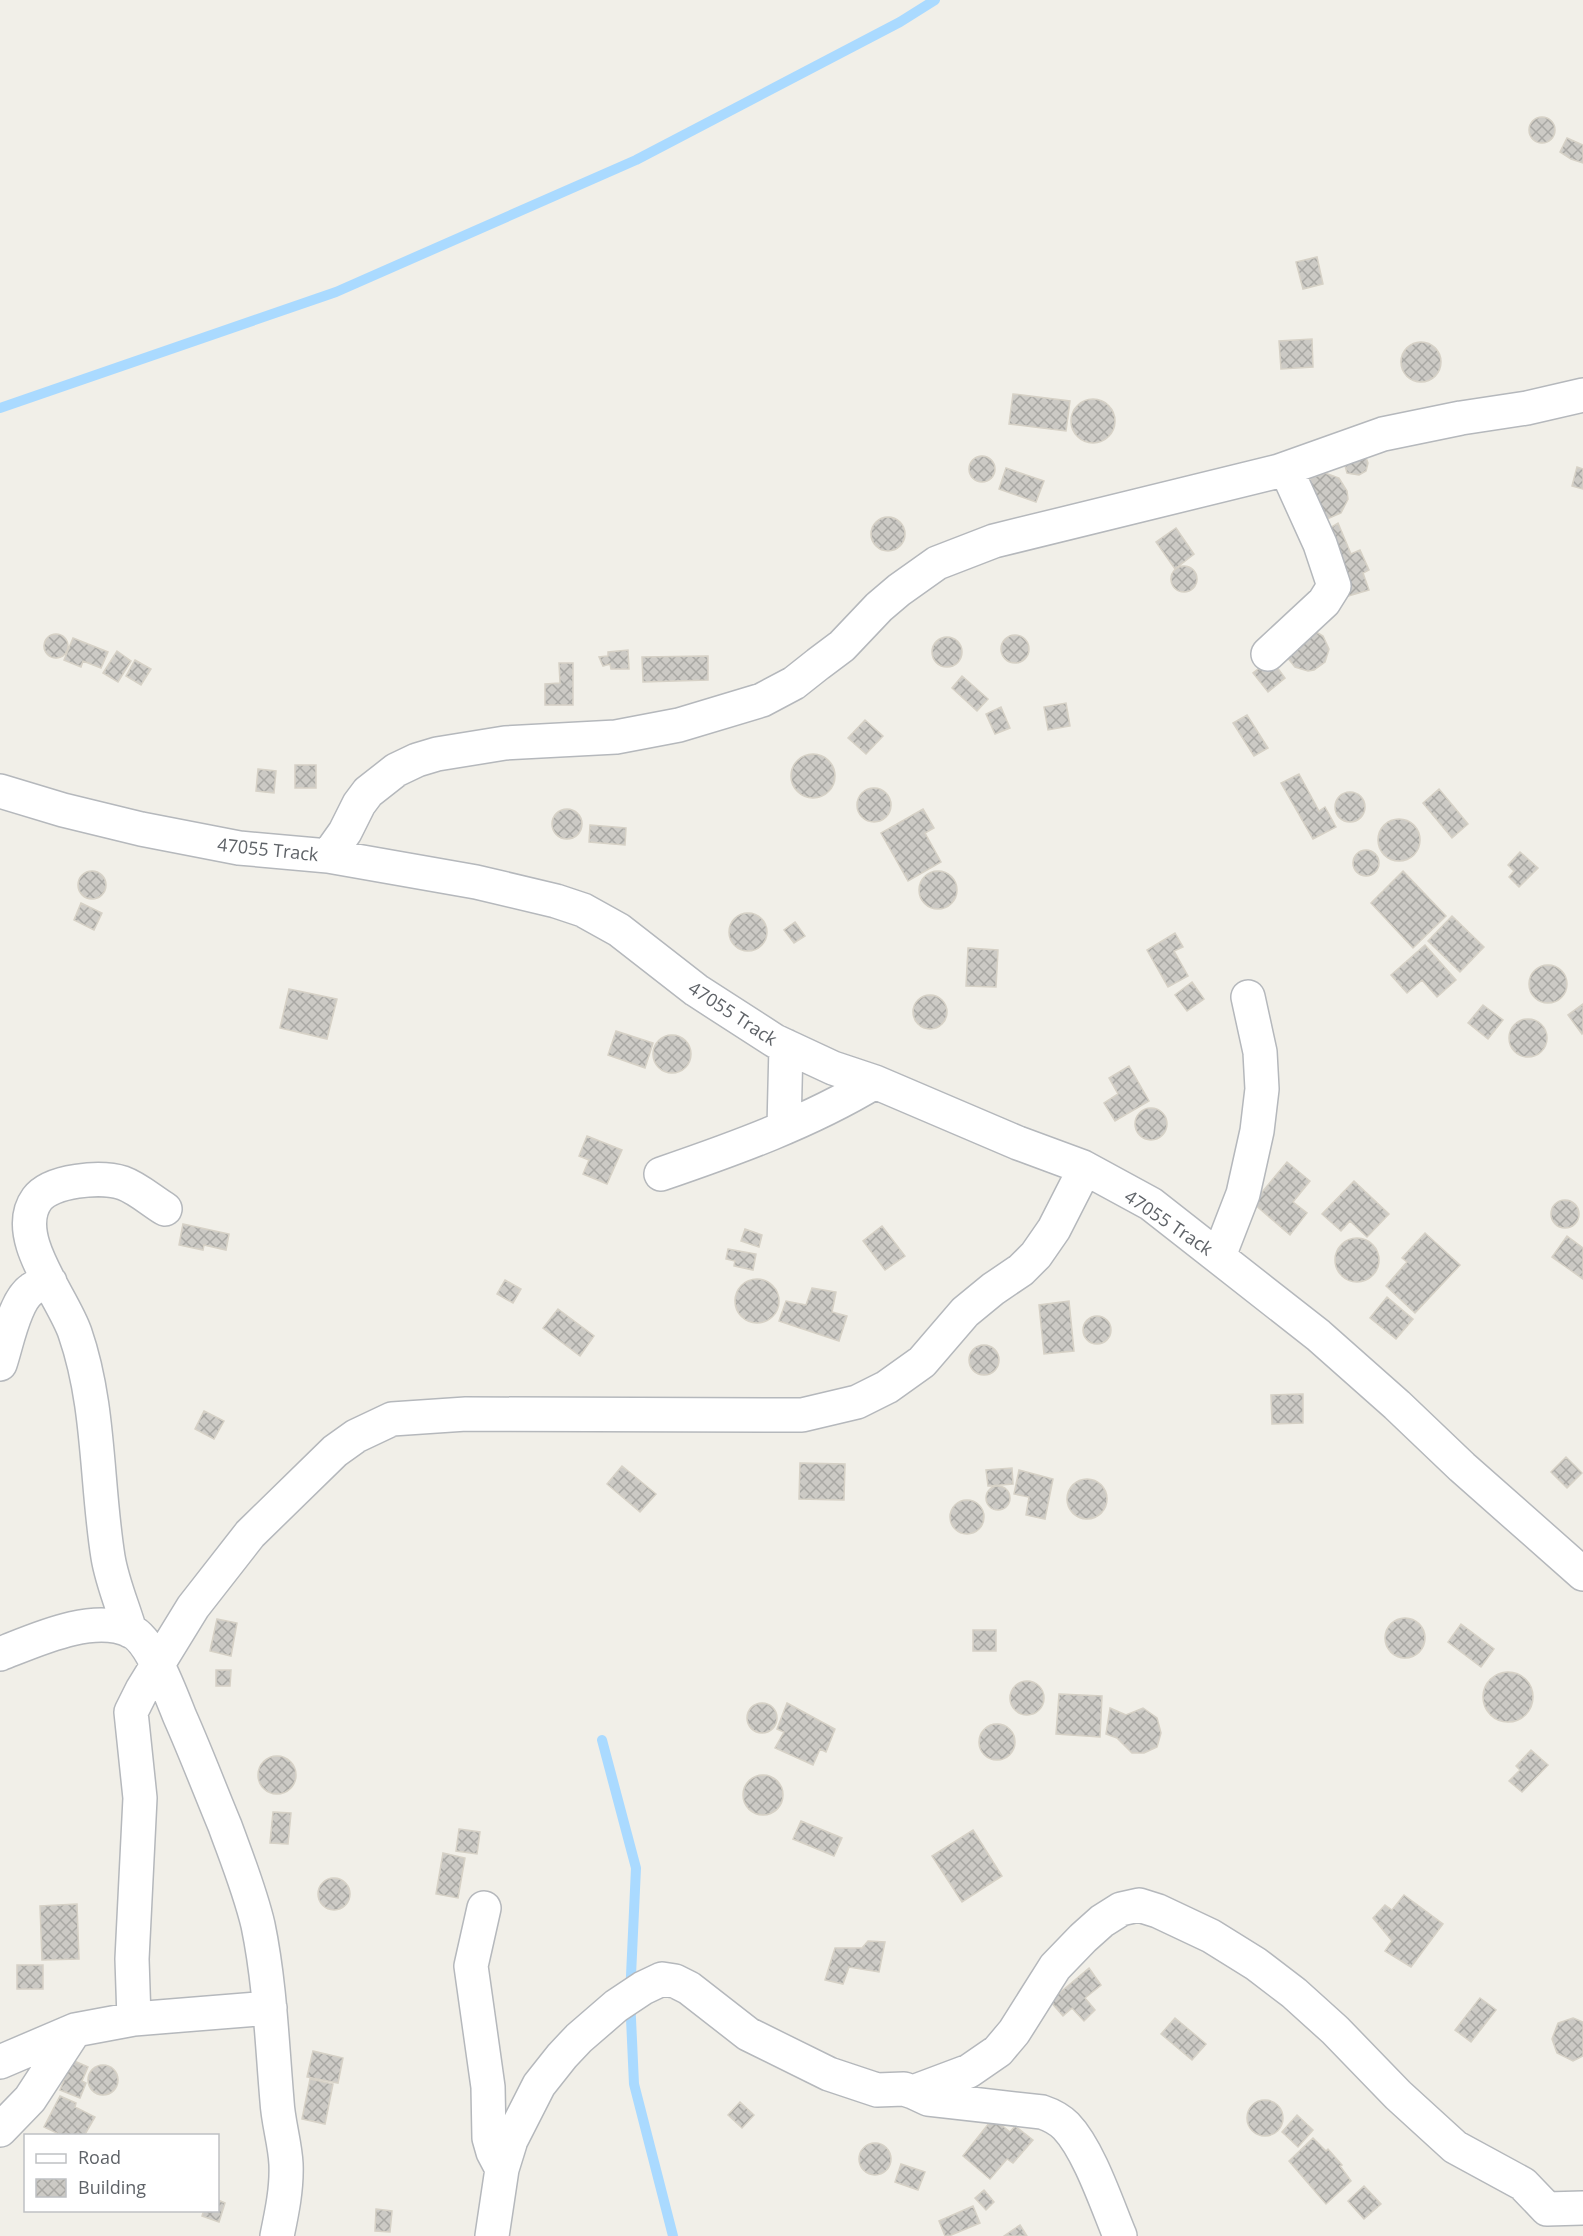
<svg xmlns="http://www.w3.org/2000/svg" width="1583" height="2236" font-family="'Open Sans',sans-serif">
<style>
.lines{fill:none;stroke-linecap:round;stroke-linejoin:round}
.stream{stroke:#aadaff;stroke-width:10}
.building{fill:url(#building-cross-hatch);stroke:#d6d1c6;stroke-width:1.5}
.minor-casing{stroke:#b5b8bc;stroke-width:36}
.minor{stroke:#fff;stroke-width:33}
.labels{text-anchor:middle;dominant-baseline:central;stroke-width:5;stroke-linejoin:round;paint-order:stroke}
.street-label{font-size:18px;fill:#5f6368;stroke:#fff}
</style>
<defs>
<pattern id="building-cross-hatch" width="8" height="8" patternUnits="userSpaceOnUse" patternTransform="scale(1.5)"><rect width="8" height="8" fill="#cccac5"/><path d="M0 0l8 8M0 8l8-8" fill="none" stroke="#a9a8a4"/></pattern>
</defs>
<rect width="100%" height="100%" fill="#f1efe8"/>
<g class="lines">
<path class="stream" d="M 0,408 L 336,292 L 636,160 L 900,22 L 935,0
M 602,1740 L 636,1868 L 630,1997 L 634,2084 L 673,2236"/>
</g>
<path class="building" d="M1529 130a13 13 0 1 1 26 0a13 13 0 1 1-26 0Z
M 1567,138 L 1583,145 L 1583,163 L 1571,159 L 1560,152 Z
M 1317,257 L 1323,284 L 1303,289 L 1296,262 Z
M 1312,339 L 1313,367 L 1281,369 L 1279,341 Z
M1401 362a20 20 0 1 1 40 0a20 20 0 1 1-40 0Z
M 1013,394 L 1070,401 L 1066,431 L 1009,424 Z
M1071 421a22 22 0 1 1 44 0a22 22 0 1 1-44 0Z
M 1365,455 L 1368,463 L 1366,471 L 1359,475 L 1347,473 L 1344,462 Z
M969 469a13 13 0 1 1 26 0a13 13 0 1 1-26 0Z
M 1577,467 L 1583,469 L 1583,489 L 1572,486 Z
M 1006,468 L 1044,481 L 1036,502 L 999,489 Z
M 1325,473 L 1339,478 L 1347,491 L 1348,499 L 1341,513 L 1327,519 L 1319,518 L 1306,483 L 1311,478 Z
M871 534a17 17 0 1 1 34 0a17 17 0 1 1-34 0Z
M 1338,523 L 1351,554 L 1360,550 L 1369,570 L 1363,573 L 1369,590 L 1348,596 L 1317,536 Z
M 1176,528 L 1194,554 L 1175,569 L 1156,542 Z
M1171 579a13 13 0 1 1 26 0a13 13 0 1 1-26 0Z
M 1311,629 L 1323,636 L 1329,649 L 1325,662 L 1314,670 L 1308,671 L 1295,667 L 1287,657 Z
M44 646a12 12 0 1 1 24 0a12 12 0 1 1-24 0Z
M1001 649a14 14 0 1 1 28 0a14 14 0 1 1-28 0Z
M932 652a15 15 0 1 1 30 0a15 15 0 1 1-30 0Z
M 73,638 L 108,652 L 101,668 L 83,661 L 81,667 L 64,660 Z
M 628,650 L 629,669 L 611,669 L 610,664 L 603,666 L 599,657 L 608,656 L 608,652 Z
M 117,651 L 131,661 L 118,682 L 103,673 Z
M 708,656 L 708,680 L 643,682 L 642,657 Z
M 1271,659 L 1285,678 L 1268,692 L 1253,673 Z
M 135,660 L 151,669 L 141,685 L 126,676 Z
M 559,663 L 573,663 L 573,705 L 545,705 L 545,684 L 560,683 Z
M 962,676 L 988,699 L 977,711 L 952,688 Z
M 1066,703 L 1070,726 L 1048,730 L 1044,707 Z
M 1001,707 L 1010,728 L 995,734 L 986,714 Z
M 1247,715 L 1268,748 L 1254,756 L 1233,723 Z
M 865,720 L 883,736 L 866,754 L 848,738 Z
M791 776a22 22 0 1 1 44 0a22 22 0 1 1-44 0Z
M 295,765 L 316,765 L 316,788 L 295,788 Z
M 258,769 L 276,771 L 274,793 L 256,791 Z
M 1299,774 L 1319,811 L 1325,807 L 1336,827 L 1313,839 L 1281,783 Z
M857 805a17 17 0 1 1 34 0a17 17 0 1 1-34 0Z
M 1439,789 L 1468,824 L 1452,838 L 1423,803 Z
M1335 807a15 15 0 1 1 30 0a15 15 0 1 1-30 0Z
M552 824a15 15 0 1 1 30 0a15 15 0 1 1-30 0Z
M 923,809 L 934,828 L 925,833 L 941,862 L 908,881 L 881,833 Z
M1378 840a21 21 0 1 1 42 0a21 21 0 1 1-42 0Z
M 590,825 L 626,828 L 625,845 L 589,842 Z
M1353 863a13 13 0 1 1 26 0a13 13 0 1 1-26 0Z
M 1520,852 L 1538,868 L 1519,887 L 1509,877 L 1514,871 L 1508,865 Z
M78 885a14 14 0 1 1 28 0a14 14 0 1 1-28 0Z
M 1403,871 L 1446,916 L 1413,948 L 1371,903 Z
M919 890a19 19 0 1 1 38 0a19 19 0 1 1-38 0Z
M 81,903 L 102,913 L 94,930 L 74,920 Z
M729 932a19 19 0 1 1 38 0a19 19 0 1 1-38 0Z
M 1452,916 L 1484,947 L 1460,972 L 1428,941 Z
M 795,922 L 805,936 L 794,943 L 784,930 Z
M 1175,933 L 1183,947 L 1174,951 L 1188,976 L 1168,987 L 1147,950 Z
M 1425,945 L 1456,980 L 1437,997 L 1422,980 L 1407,993 L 1391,975 Z
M 968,948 L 998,950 L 996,987 L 966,986 Z
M1529 984a19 19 0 1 1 38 0a19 19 0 1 1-38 0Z
M 1192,982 L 1204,999 L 1187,1011 L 1175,995 Z
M 289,989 L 337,999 L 327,1039 L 280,1028 Z
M913 1012a17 17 0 1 1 34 0a17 17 0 1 1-34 0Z
M 1583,1004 L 1583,1033 L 1582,1034 L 1568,1015 Z
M 1483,1005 L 1503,1020 L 1488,1039 L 1468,1023 Z
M1509 1038a19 19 0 1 1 38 0a19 19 0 1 1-38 0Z
M 616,1031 L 653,1043 L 645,1068 L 608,1055 Z
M653 1054a19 19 0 1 1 38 0a19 19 0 1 1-38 0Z
M 1129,1066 L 1149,1101 L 1115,1121 L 1104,1103 L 1118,1094 L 1109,1078 Z
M1135 1124a16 16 0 1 1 32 0a16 16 0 1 1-32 0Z
M 587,1136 L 622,1150 L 607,1184 L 583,1174 L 589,1160 L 579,1156 Z
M 1287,1162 L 1310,1181 L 1293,1202 L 1307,1213 L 1290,1235 L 1253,1203 Z
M 1354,1181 L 1389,1214 L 1367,1237 L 1350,1221 L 1341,1231 L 1322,1214 Z
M1551 1214a14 14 0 1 1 28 0a14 14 0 1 1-28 0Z
M 183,1224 L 229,1234 L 226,1250 L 204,1245 L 203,1250 L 179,1245 Z
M 882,1226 L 905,1256 L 885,1270 L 863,1241 Z
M 745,1229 L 762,1235 L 759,1247 L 741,1241 Z
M 1425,1233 L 1460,1265 L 1415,1313 L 1386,1286 L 1407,1262 L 1402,1258 Z
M 1567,1236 L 1583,1248 L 1583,1279 L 1552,1257 Z
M1335 1260a22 22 0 1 1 44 0a22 22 0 1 1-44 0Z
M 728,1249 L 756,1254 L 753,1270 L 734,1266 L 735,1261 L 726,1259 Z
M735 1301a22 22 0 1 1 44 0a22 22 0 1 1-44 0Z
M 505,1280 L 521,1289 L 513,1303 L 497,1294 Z
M 812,1288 L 836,1292 L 832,1312 L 847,1316 L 839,1341 L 779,1321 L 786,1301 L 806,1305 Z
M 1387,1297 L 1413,1319 L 1396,1339 L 1370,1318 Z
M 1069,1301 L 1074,1351 L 1044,1354 L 1039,1305 Z
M 558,1309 L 594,1336 L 580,1356 L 543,1328 Z
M1083 1330a14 14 0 1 1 28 0a14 14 0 1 1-28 0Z
M969 1360a15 15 0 1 1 30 0a15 15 0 1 1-30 0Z
M 1303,1394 L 1303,1423 L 1272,1424 L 1271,1395 Z
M 204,1411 L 224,1421 L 214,1439 L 195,1429 Z
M 1566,1457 L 1582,1473 L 1567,1488 L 1551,1472 Z
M 800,1463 L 845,1464 L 844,1500 L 799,1499 Z
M 622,1466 L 656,1494 L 640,1512 L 607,1484 Z
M 1012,1468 L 1013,1484 L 988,1486 L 986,1470 Z
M 1019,1470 L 1053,1479 L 1045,1519 L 1026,1515 L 1029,1497 L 1014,1494 Z
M1067 1499a20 20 0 1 1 40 0a20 20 0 1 1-40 0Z
M986 1498a12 12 0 1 1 24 0a12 12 0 1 1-24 0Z
M950 1517a17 17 0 1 1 34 0a17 17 0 1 1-34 0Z
M1385 1638a20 20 0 1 1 40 0a20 20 0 1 1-40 0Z
M 217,1619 L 237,1623 L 231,1656 L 210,1651 Z
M 1461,1624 L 1494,1649 L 1481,1667 L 1448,1642 Z
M 973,1630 L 996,1630 L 996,1651 L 973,1651 Z
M 216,1670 L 231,1670 L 230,1686 L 216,1686 Z
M1483 1697a25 25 0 1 1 50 0a25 25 0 1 1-50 0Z
M1010 1698a17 17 0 1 1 34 0a17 17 0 1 1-34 0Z
M 1059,1694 L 1102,1696 L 1100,1737 L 1056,1734 Z
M 787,1703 L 835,1729 L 826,1752 L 820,1749 L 813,1765 L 775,1748 L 784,1732 L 777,1729 Z
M747 1718a15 15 0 1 1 30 0a15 15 0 1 1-30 0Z
M 1110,1708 L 1126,1715 L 1143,1708 L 1157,1718 L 1161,1733 L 1157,1747 L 1144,1753 L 1132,1753 L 1117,1738 L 1106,1734 Z
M979 1742a18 18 0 1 1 36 0a18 18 0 1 1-36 0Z
M 1531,1750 L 1548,1765 L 1522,1792 L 1509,1781 L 1520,1770 L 1516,1766 Z
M258 1775a19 19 0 1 1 38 0a19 19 0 1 1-38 0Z
M743 1795a20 20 0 1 1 40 0a20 20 0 1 1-40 0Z
M 273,1812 L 291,1813 L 288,1844 L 270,1843 Z
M 801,1821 L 842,1838 L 834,1856 L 793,1839 Z
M 459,1829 L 480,1832 L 477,1854 L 456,1851 Z
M 973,1830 L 1002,1876 L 962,1902 L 932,1856 Z
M 443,1853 L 465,1858 L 458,1898 L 436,1894 Z
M318 1894a16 16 0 1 1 32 0a16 16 0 1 1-32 0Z
M 1404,1895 L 1443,1924 L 1411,1967 L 1385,1951 L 1392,1941 L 1373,1918 L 1385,1905 L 1392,1910 Z
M 77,1904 L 79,1959 L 42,1960 L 40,1906 Z
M 868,1941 L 885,1942 L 879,1972 L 849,1967 L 843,1984 L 825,1980 L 835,1948 L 862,1948 Z
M 17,1965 L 43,1965 L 43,1989 L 17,1989 Z
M 1089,1968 L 1101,1985 L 1085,1998 L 1095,2010 L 1084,2021 L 1072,2008 L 1063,2016 L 1050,2001 Z
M 1480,1998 L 1496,2010 L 1471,2042 L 1455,2030 Z
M 1175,2018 L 1206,2044 L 1192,2060 L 1161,2034 Z
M 1573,2018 L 1583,2022 L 1583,2056 L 1573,2061 L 1557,2053 L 1552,2039 L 1558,2023 Z
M 313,2051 L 343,2058 L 338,2083 L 307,2077 Z
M 72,2060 L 88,2067 L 82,2081 L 86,2083 L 80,2098 L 60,2090 Z
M88 2080a15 15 0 1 1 30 0a15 15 0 1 1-30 0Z
M 310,2079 L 333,2084 L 325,2124 L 302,2119 Z
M 60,2096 L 76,2103 L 75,2107 L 95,2117 L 84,2136 L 58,2136 L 59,2134 L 44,2127 Z
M1247 2118a18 18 0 1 1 36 0a18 18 0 1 1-36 0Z
M 740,2102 L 754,2115 L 742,2128 L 728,2115 Z
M 1297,2115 L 1313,2130 L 1298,2147 L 1282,2132 Z
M 993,2118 L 1010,2132 L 1015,2126 L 1033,2140 L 1013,2163 L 1007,2159 L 990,2179 L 963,2156 Z
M 1313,2138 L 1326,2151 L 1328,2149 L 1342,2165 L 1340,2166 L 1351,2181 L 1326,2204 L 1289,2161 Z
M859 2159a16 16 0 1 1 32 0a16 16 0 1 1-32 0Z
M 901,2164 L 925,2172 L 918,2190 L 895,2182 Z
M 1364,2186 L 1381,2204 L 1364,2219 L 1348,2201 Z
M 984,2190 L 994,2202 L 986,2210 L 975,2198 Z
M 218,2200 L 225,2203 L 219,2222 L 202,2216 L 204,2210 L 218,2210 Z
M 973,2206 L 980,2223 L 949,2236 L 945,2236 L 939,2221 Z
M 376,2209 L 392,2211 L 390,2232 L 375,2231 Z
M 1020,2225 L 1027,2236 L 1004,2236 Z"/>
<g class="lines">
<defs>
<path id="minor" d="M 1268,654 L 1324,602 L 1334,586 L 1320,544 L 1286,469
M 0,791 L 63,810 L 141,829 L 239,848 L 328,856 L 476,882 L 556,901 L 583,910 L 619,930 L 696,990 L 775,1041 L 833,1068 L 875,1082 L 1018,1143 L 1083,1167 L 1151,1204 L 1318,1335 L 1397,1405 L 1462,1467 L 1583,1574
M 328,856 L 345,832 L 359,804 L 368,792 L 396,770 L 417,760 L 437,754 L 505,743 L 616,737 L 679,725 L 762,700 L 794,683 L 818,664 L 842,646 L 879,607 L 899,590 L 937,563 L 994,541 L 1279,471 L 1383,434 L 1461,418 L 1527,408 L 1583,395
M 784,1127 L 786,1046
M 661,1174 C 734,1149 809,1122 875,1082
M 1219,1256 L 1243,1194 L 1257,1131 L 1262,1089 L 1260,1052 L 1248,997
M 0,1364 C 7,1344 14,1301 32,1289 C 37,1285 45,1284 50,1282
M 130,1631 C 123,1607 112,1582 108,1557 C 96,1482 100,1405 75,1333 C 63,1297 10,1236 37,1199 C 51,1180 101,1176 123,1183 C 137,1188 152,1201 165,1209
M 0,1654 C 36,1640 93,1613 131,1631 C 152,1641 171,1695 180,1717 C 196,1753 210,1790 225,1826 C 237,1859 250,1891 258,1925 C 270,1983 272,2043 277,2101 C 278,2122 285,2143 286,2164 C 287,2188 282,2212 277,2236
M 484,1908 L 471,1966 L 488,2087 L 489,2138 L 493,2152 L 502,2169
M 134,2019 L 132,1959 L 140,1798 L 131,1712 L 142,1690 L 193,1607 L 250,1534 L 335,1451 L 356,1436 L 392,1419 L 466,1414 L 802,1415 L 857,1402 L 887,1387 L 922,1362 L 965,1312 L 993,1289 L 1021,1270 L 1036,1255 L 1054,1229 L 1080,1178 L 1083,1167
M 0,2062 L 75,2030 L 134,2019 L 270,2008
M 913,2092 L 928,2099 L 1042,2112 C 1051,2115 1059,2119 1066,2126 C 1089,2150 1107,2205 1120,2236
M 0,2130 L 30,2099 L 75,2030
M 492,2236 L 502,2169 L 511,2140 L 539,2085 L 562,2056 L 579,2038 L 616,2006 L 643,1988 L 662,1979 L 675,1981 L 689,1988 L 748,2034 L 829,2074 L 877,2090 L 904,2089 L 913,2092 L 969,2071 L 998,2051 L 1014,2032 L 1055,1967 L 1083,1938 L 1102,1921 L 1121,1909 L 1139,1905 L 1158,1911 L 1211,1936 L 1256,1964 L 1294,1993 L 1335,2030 L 1398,2095 L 1455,2147 L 1523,2184 L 1547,2209 L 1583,2208"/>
</defs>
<use href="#minor" class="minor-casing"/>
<use href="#minor" class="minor"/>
</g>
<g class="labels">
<g class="street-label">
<text transform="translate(268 849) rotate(6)">47055 Track</text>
<text transform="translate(733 1013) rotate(33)">47055 Track</text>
<text transform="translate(1169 1222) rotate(34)">47055 Track</text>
</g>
</g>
<rect x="24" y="2134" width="195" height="78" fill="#ffffff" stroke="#bfc1c3" stroke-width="1.5"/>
<rect x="36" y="2154" width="30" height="9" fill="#ffffff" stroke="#bfc1c3" stroke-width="1.5"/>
<text x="78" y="2164" font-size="18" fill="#5f6368">Road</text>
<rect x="36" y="2179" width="30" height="18" fill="url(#building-cross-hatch)" stroke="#bfc1c3" stroke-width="1.5"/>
<text x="78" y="2194" font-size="18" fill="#5f6368">Building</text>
</svg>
